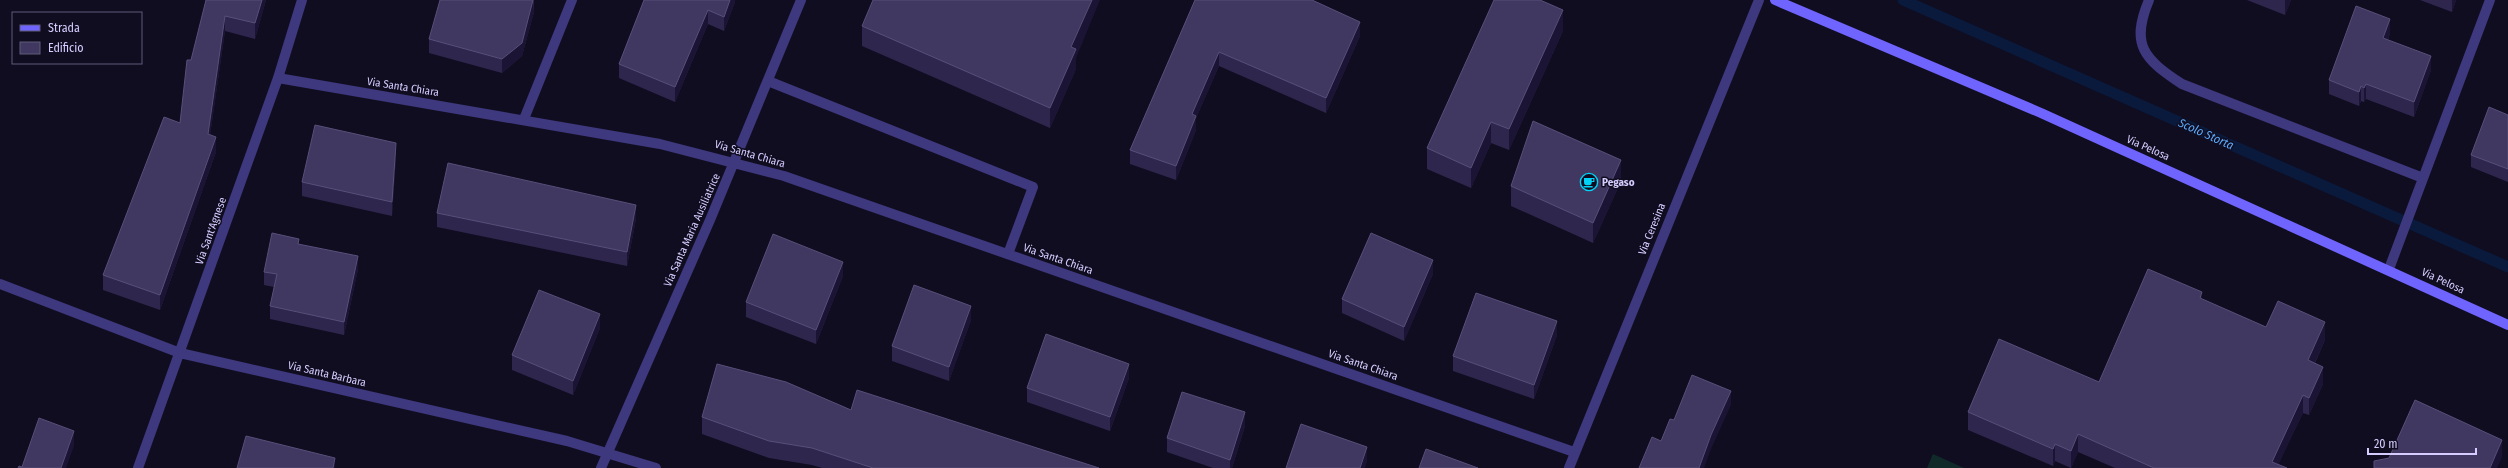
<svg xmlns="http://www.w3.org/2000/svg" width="2508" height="468" font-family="'Fira Sans Condensed',sans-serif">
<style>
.green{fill:#102a2a}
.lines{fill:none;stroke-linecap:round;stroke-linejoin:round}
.stream{stroke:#091a3d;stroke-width:11}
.lane{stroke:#3e387f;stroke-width:10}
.street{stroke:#3e387f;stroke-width:10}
.secondary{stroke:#6f64fe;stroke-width:10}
.wall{fill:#2f264e}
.shaded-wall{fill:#1c1434}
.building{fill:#413861;stroke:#584f7a}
.labels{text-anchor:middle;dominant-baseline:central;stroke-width:3;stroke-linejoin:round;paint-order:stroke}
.street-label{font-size:11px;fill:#d5cdff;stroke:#110d20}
.poi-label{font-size:11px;font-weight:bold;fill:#d5cdff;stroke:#110d20;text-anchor:start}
.water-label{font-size:12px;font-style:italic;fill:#5babfe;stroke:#110d20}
</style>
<rect width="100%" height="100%" fill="#110d20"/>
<path class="green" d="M 1933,454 L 1964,468 L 1927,468 Z"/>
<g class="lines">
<path class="stream" d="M 1903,0 L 2508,267"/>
<path class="lane" d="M 768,81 L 1033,187 L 1008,254"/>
<path class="street" d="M 2149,0 C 2130,45 2144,59 2182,84 L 2423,178
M 278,78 L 660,144 L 784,176 L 1574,452
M 524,119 L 572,0
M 2389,269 L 2490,0
M 0,284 L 180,353 L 567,441 L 656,468
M 138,468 L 278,78 L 302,0
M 601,468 L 710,220 L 801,0
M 1569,468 L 1759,0"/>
<path class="secondary" d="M 1775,0 L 2041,113 L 2508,325"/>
</g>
<path class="wall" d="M 206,0 L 266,0 L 255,39 L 225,31 L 210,135 L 216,152 L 160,310 L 103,290 L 103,275 L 180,123 L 191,60 Z
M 534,0 L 534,12 L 522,56 L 502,73 L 429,53 L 429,39 Z
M 644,0 L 735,0 L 735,2 L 724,31 L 708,24 L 675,102 L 619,78 L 619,64 Z
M 1195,0 L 1360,36 L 1326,113 L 1219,66 L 1196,118 L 1196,130 L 1176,180 L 1130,164 L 1130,150 Z
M 2247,0 L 2291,0 L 2285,15 Z
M 2420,0 L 2456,0 L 2452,12 Z
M 862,26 L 1076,58 L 1076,69 L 1050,128 L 862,46 Z
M 1563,31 L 1509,150 L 1491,143 L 1471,188 L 1427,169 L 1427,148 Z
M 2390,33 L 2388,40 L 2431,70 L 2414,117 L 2366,99 L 2364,102 L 2361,101 L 2359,106 L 2329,94 L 2329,80 Z
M 2508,115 L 2508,182 L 2471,167 L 2471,155 Z
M 396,157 L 392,216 L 302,196 L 302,182 Z
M 1621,181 L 1593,243 L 1511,206 L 1511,186 Z
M 437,213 L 636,219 L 627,266 L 437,227 Z
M 299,244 L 358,269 L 344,335 L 270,319 L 270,306 L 274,287 L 264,285 L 264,272 Z
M 1433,274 L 1404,341 L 1342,313 L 1342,299 Z
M 843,276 L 816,344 L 746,317 L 746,302 Z
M 2202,300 L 2266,327 L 2325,340 L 2315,363 L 2323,384 L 2309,415 L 2303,413 L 2278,464 L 2287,468 L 2115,468 L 2078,452 L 2071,468 L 2055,461 L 2053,466 L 1968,430 L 1968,412 L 2099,382 Z
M 971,320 L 949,381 L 892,361 L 892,346 Z
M 600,328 L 573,395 L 512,370 L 512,355 Z
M 1557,335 L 1534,399 L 1453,371 L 1453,356 Z
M 1129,378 L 1110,431 L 1027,402 L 1027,388 Z
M 851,410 L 1099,468 L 822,468 L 812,465 L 769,458 L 702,434 L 702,417 Z
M 1245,426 L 1232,468 L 1213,468 L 1167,452 L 1167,438 Z"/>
<path class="shaded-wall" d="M 262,0 L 266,0 L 255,39 L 255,23 Z
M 533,0 L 534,12 L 522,56 L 502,73 L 502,59 Z
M 730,0 L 735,0 L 735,2 L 724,31 L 724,17 Z
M 1092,0 L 1100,0 L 1076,58 L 1076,69 L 1050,128 L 1050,108 L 1071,47 Z
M 2285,0 L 2291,0 L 2285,15 Z
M 2452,0 L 2456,0 L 2452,12 Z
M 708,10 L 708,24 L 675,102 L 675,87 Z
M 1563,10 L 1563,31 L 1509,150 L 1509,129 Z
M 225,16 L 225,31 L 208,149 L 208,134 Z
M 2390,19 L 2390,33 L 2383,52 L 2383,38 Z
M 1360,22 L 1360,36 L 1326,113 L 1326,98 Z
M 1219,52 L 1219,66 L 1196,118 L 1196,130 L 1176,180 L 1176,166 L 1192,114 Z
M 2431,56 L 2431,70 L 2414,117 L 2414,102 Z
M 2366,84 L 2366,99 L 2364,102 L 2364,88 Z
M 2361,86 L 2361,101 L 2359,106 L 2359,92 Z
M 1491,122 L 1491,143 L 1471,188 L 1471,168 Z
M 216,137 L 216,152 L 160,310 L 160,295 Z
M 396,143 L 396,157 L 392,216 L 392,202 Z
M 1621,160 L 1621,181 L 1593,243 L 1593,223 Z
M 636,205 L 636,219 L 627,266 L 627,252 Z
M 358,256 L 358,269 L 344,335 L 344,322 Z
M 1433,260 L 1433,274 L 1404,341 L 1404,327 Z
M 843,262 L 843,276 L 816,344 L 816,330 Z
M 2202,292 L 2202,310 L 2200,298 Z
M 971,306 L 971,320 L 949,381 L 949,367 Z
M 600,314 L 600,328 L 573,395 L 573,381 Z
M 1557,321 L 1557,335 L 1534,399 L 1534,385 Z
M 2325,322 L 2325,340 L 2308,377 L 2308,360 Z
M 1129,364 L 1129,378 L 1110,431 L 1110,417 Z
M 2323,367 L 2323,384 L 2309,415 L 2309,398 Z
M 1731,391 L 1731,405 L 1711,449 L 1704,468 L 1699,468 L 1711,435 Z
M 2303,395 L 2303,413 L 2277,468 L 2272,462 Z
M 1245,412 L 1245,426 L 1232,468 L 1230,468 L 1230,460 Z
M 74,431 L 74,446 L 66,468 L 61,468 Z
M 2078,434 L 2078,452 L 2071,468 L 2071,451 Z
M 2502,440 L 2502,457 L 2497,468 L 2490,468 Z
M 2055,444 L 2055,461 L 2053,466 L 2053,449 Z
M 1367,447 L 1367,461 L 1365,468 L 1360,468 Z
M 335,458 L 335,468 L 333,468 Z"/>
<path class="building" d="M 206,0 L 262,0 L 255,23 L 225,16 L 208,134 L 216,137 L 160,295 L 103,275 L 164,117 L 180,123 L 187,60 L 191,60 Z
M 440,0 L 533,0 L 522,43 L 502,59 L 429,39 Z
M 644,0 L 730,0 L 724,17 L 708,10 L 675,87 L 619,64 Z
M 873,0 L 1092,0 L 1071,47 L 1076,49 L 1050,108 L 862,26 Z
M 1195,0 L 1312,0 L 1360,22 L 1326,98 L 1219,52 L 1192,114 L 1196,116 L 1176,166 L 1130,150 Z
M 1494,0 L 1540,0 L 1563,10 L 1509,129 L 1491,122 L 1471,168 L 1427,148 Z
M 2356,6 L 2390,19 L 2383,38 L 2431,56 L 2414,102 L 2366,84 L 2364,88 L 2361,86 L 2359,92 L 2329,80 Z
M 2489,107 L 2508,115 L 2508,169 L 2471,155 Z
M 1533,121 L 1621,160 L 1593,223 L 1511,186 Z
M 315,125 L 396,143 L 392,202 L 302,182 Z
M 448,163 L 636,205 L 627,252 L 437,213 Z
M 272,233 L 299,239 L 298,244 L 358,256 L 344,322 L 270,306 L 277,274 L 264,272 Z
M 1371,233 L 1433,260 L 1404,327 L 1342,299 Z
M 773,234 L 843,262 L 816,330 L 746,302 Z
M 2148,269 L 2202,292 L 2200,298 L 2266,327 L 2278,301 L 2325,322 L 2308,360 L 2323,367 L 2309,398 L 2303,395 L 2272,462 L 2287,468 L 2154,468 L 2078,434 L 2071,451 L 2055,444 L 2053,449 L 1968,412 L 1999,339 L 2099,382 Z
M 914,285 L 971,306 L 949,367 L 892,346 Z
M 539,290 L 600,314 L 573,381 L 512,355 Z
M 1476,293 L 1557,321 L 1534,385 L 1453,356 Z
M 1046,334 L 1129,364 L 1110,417 L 1027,388 Z
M 717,364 L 786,382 L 851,410 L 857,390 L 1099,468 L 873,468 L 812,448 L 769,441 L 702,417 Z
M 1692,375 L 1731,391 L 1711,435 L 1699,468 L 1639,468 L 1652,437 L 1661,441 L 1670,419 L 1674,420 Z
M 1182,392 L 1245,412 L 1230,460 L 1167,438 Z
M 2415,400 L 2502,440 L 2490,468 L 2374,468 L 2374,461 L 2389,458 Z
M 39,418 L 74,431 L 61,468 L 18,468 L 19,466 L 22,467 Z
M 1301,424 L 1367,447 L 1360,468 L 1286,468 Z
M 246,436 L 335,458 L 333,468 L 237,468 Z
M 1426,449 L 1478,468 L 1419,468 Z"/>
<defs>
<symbol id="cafe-ring" viewBox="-11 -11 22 22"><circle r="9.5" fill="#110d20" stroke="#01d2f6" stroke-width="1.5"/><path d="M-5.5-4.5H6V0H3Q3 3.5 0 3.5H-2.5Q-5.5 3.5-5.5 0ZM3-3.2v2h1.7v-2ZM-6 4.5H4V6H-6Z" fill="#01d2f6"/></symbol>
</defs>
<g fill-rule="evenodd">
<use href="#cafe-ring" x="1579" y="172" width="20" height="20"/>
</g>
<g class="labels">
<g class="street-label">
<text transform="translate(403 87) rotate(9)">Via Santa Chiara</text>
<text transform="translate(2148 148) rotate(24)">Via Pelosa</text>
<text transform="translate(750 154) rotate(16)">Via Santa Chiara</text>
<text transform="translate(1652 229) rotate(-68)">Via Ceresina</text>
<text transform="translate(692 230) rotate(-66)">Via Santa Maria Ausiliatrice</text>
<text transform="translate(211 231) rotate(-70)">Via Sant'Agnese</text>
<text transform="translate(1058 259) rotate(19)">Via Santa Chiara</text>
<text transform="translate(2443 281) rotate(25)">Via Pelosa</text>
<text transform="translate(1363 365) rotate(19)">Via Santa Chiara</text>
<text transform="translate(327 374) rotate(13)">Via Santa Barbara</text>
</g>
<g class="poi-label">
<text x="1602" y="182">Pegaso</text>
</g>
<g class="water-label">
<text transform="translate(2206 134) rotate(24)">Scolo Storta</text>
</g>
</g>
<rect x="12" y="12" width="130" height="52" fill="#110d20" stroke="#5f5a79"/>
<rect x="20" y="25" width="20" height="6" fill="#6f64fe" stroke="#5f5a79"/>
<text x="48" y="32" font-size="12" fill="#d5cdff">Strada</text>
<rect x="20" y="42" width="20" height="12" fill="#413861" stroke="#5f5a79"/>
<text x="48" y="52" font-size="12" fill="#d5cdff">Edificio</text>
<path d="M2368 448v6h108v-6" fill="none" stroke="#d5cdff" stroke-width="2"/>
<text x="2374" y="448" font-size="12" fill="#d5cdff" stroke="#110d20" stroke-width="3" paint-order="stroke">20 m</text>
</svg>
